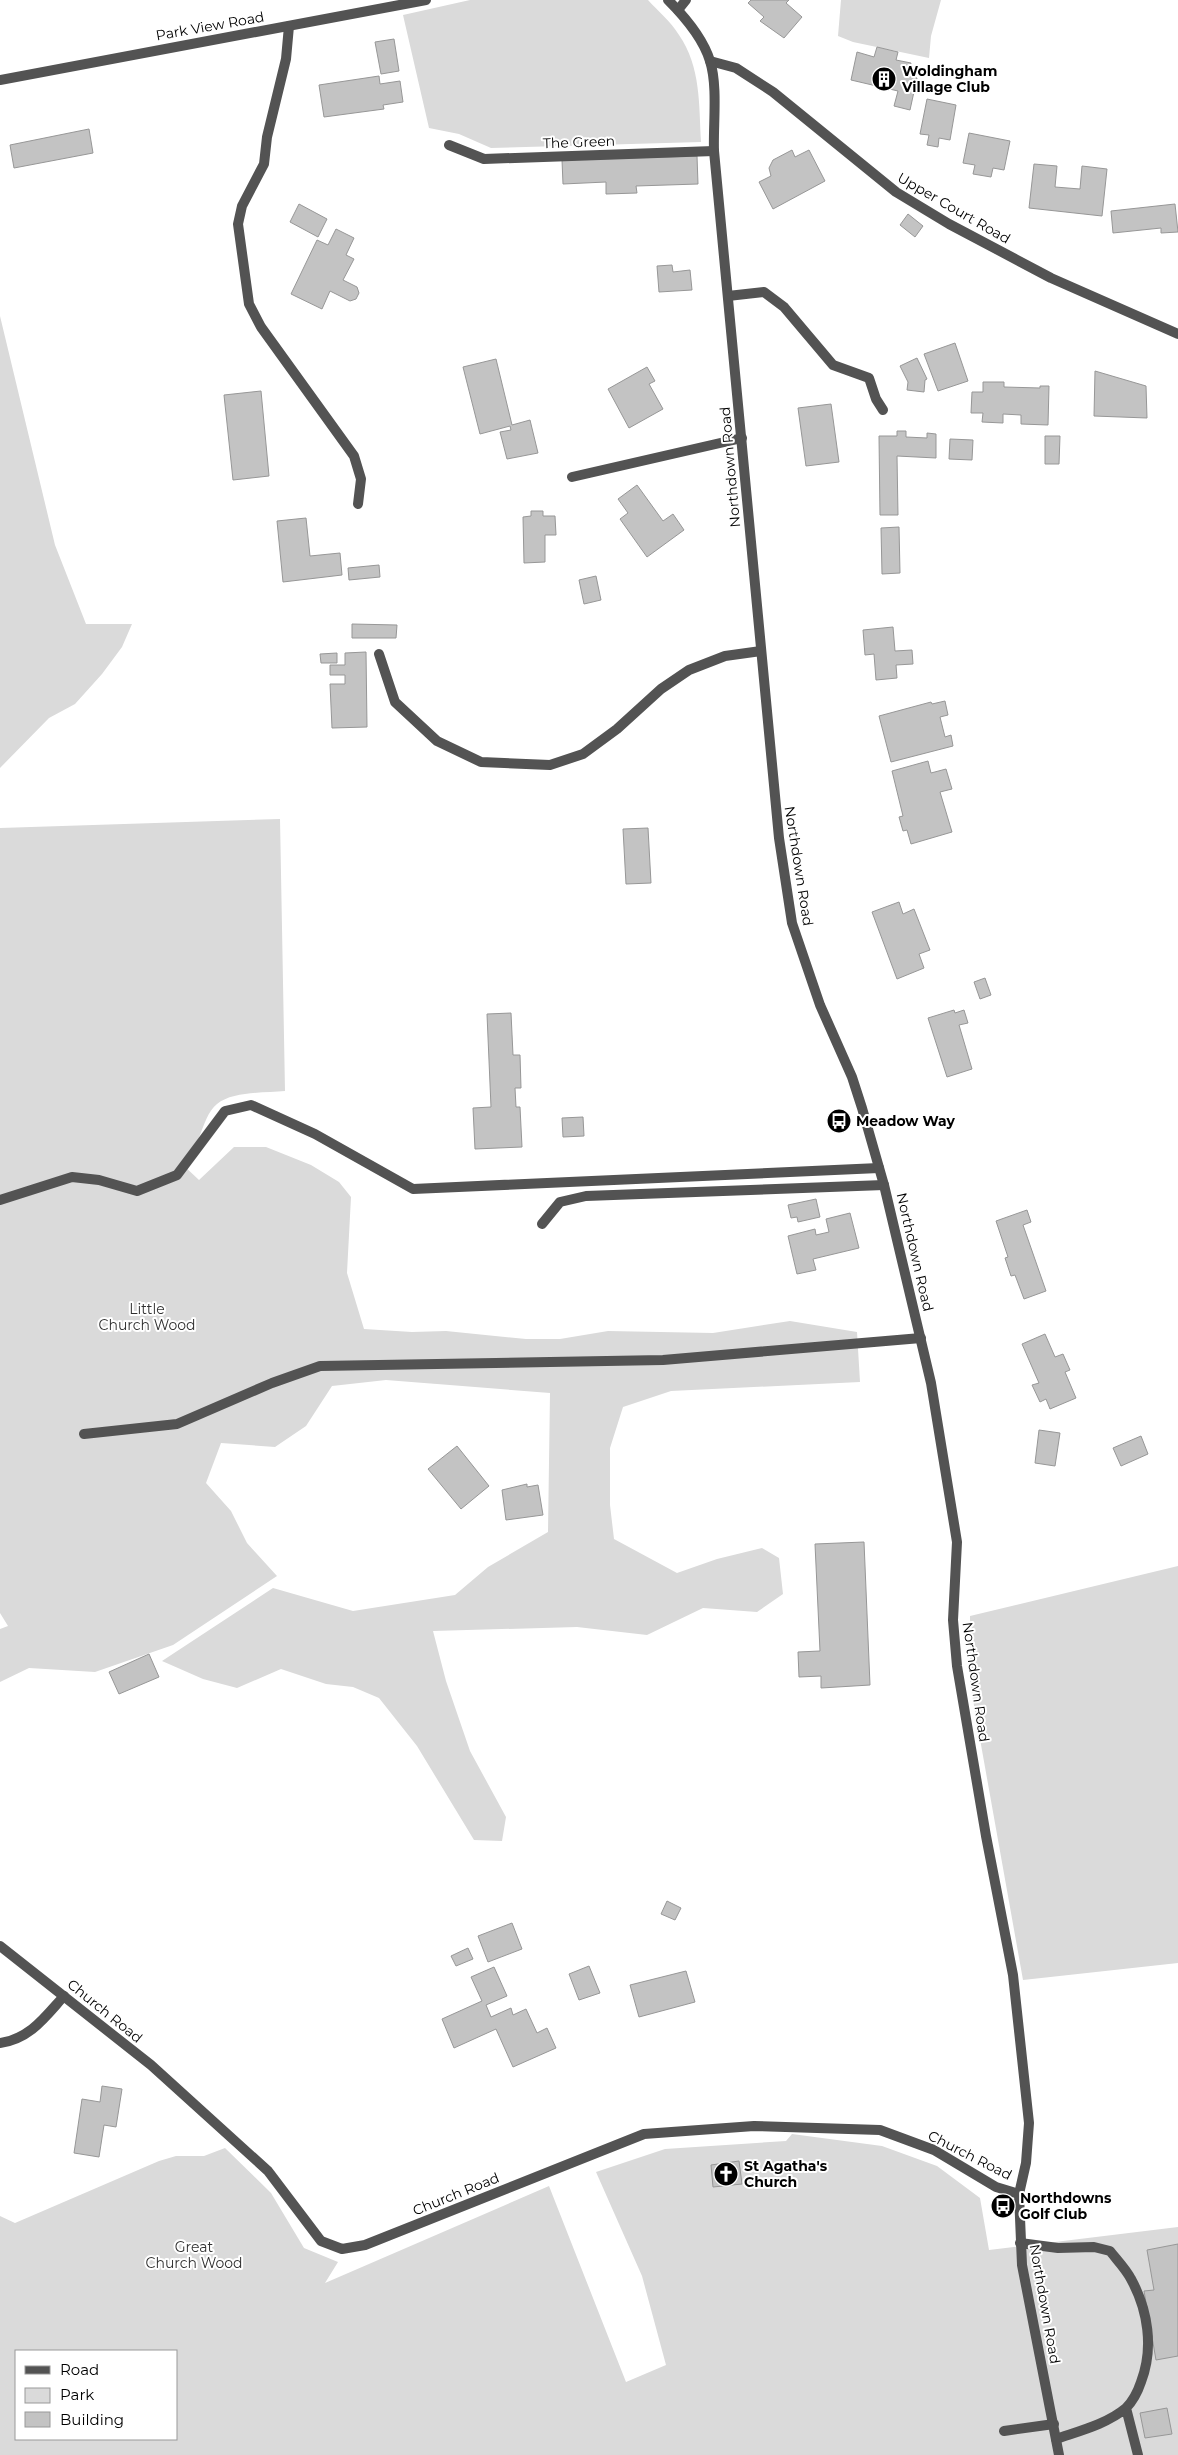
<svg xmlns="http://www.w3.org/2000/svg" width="1178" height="2455" font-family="Montserrat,sans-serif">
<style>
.green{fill:#dadada;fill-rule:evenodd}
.building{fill:#c3c3c3;stroke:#979797}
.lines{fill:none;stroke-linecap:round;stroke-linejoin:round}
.service{stroke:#535353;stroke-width:10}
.minor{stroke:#535353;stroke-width:10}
.tertiary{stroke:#535353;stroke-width:10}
.labels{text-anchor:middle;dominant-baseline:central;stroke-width:4;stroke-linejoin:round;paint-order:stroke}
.street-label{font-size:14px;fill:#000;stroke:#fff}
.poi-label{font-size:14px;font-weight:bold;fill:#000;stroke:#fff;text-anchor:start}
.park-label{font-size:14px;fill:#313131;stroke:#fff}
</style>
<rect width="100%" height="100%" fill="#fff"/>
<path class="green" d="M 470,0 L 648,0 C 658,11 671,22 679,35 C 701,67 699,105 701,142 L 491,148 L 459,134 L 429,128 L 403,15 Z
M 841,0 L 941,0 L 931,36 L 929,58 L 853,42 L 838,36 Z
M 0,316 L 55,545 L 86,624 L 132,624 L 122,647 L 102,674 L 75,704 L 49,718 L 0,768 Z
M 280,819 L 285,1091 C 265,1093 233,1091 217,1104 C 208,1111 204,1125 200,1135 C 195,1146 192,1156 182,1164 L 199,1180 L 234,1147 L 266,1147 L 311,1165 L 339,1182 L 351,1197 L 347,1273 L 364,1329 L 412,1332 L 446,1331 L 526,1339 L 560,1339 L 608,1331 L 713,1333 L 790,1321 L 857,1332 L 860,1382 L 671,1391 L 623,1407 L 610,1448 L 610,1505 L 614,1539 L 677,1573 L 717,1559 L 762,1548 L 779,1558 L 783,1594 L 757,1612 L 703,1608 L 647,1635 L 577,1627 L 433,1631 L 446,1681 L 470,1751 L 506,1817 L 502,1841 L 474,1840 L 417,1746 L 379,1698 L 353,1687 L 326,1684 L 281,1669 L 237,1688 L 203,1679 L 162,1661 L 273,1588 L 353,1611 L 455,1595 L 488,1567 L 548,1532 L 550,1393 L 386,1380 L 332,1386 L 306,1426 L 275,1447 L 221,1443 L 206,1483 L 231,1511 L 247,1543 L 277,1576 L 173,1645 L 95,1672 L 29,1668 L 0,1682 L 0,1629 L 8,1626 L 0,1613 L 0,828 Z
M 1178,1566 L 1178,1963 L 1023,1980 L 970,1683 L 970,1616 Z
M 792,2134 L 882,2146 L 937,2166 L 980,2198 L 989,2250 L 1178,2227 L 1178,2455 L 0,2455 L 0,2216 L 15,2223 L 159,2161 L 176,2156 L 204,2156 L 225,2148 L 271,2193 L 304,2248 L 338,2262 L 325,2283 L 549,2186 L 626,2382 L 666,2365 L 642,2276 L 596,2172 L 665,2149 L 786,2141 ZM 16,2351 L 176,2351 L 176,2439 L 16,2439 Z"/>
<path class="building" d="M 751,0 L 789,0 L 786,3 L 802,17 L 784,38 L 760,21 L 764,17 L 748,3 Z
M 394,39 L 399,71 L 381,74 L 375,42 Z
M 877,47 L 898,52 L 896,60 L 911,63 L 908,76 L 917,78 L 910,110 L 894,106 L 898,91 L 851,80 L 857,52 L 874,57 Z
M 379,76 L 380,84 L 400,81 L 403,102 L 383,105 L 384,109 L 324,117 L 319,85 Z
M 927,99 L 956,105 L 950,140 L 939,138 L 938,147 L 927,145 L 929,135 L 920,134 Z
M 89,129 L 93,153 L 14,168 L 10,145 Z
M 969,133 L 1010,141 L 1004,170 L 993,168 L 991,177 L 973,174 L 975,165 L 963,163 Z
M 792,150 L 795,157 L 809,150 L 825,181 L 773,209 L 759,182 L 771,176 L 769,168 L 773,160 Z
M 697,156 L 698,184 L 636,186 L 637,193 L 606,194 L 606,182 L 563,184 L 562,160 Z
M 1034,164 L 1057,166 L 1055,187 L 1080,189 L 1082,166 L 1107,169 L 1102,216 L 1029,208 Z
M 299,204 L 327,219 L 318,237 L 290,222 Z
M 1175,204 L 1178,232 L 1161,233 L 1161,228 L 1113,233 L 1111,211 Z
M 908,214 L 923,226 L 915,237 L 900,225 Z
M 336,229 L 354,238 L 346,255 L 354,259 L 343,280 L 357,287 L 359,293 L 356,299 L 350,301 L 330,291 L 322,309 L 291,294 L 317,240 L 328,245 Z
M 672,265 L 673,272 L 690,270 L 692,290 L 659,292 L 657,266 Z
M 955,343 L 968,381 L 938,391 L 924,354 Z
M 917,358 L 927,379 L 925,380 L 924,392 L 907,390 L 908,382 L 900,366 Z
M 496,359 L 512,425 L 530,420 L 538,453 L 507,459 L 500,432 L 511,430 L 510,426 L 480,434 L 463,367 Z
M 647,367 L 655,381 L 649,384 L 663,409 L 629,428 L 608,389 Z
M 1095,371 L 1146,386 L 1147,418 L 1094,416 Z
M 983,382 L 1004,382 L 1004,387 L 1040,388 L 1040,386 L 1049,386 L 1048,425 L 1021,424 L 1021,415 L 1003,414 L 1003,423 L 982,422 L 983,413 L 971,413 L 972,392 L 983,392 Z
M 261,391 L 269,476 L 233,480 L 224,395 Z
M 831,404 L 839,462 L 806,466 L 798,408 Z
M 897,431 L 906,431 L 906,437 L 927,438 L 927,433 L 936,434 L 936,458 L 897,456 L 898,515 L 880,515 L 879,436 L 897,436 Z
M 1045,436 L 1060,436 L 1059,464 L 1045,464 Z
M 950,439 L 973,440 L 972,460 L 949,459 Z
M 637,485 L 663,521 L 673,514 L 684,530 L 647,557 L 620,519 L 628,513 L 618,499 Z
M 531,511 L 543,511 L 543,516 L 555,516 L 556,535 L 545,535 L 545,562 L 524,563 L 523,517 L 531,516 Z
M 306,518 L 310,556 L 340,553 L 342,575 L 283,582 L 277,521 Z
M 899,527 L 900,573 L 882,574 L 881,528 Z
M 379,565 L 380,577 L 349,580 L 348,568 Z
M 596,576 L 601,600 L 584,604 L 579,580 Z
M 352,624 L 397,625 L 396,638 L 352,638 Z
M 893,627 L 895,651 L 912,650 L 913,664 L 896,665 L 897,678 L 876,680 L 874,654 L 865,655 L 863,630 Z
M 366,652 L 367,727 L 332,728 L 330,684 L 345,684 L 345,675 L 330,675 L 330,665 L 345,665 L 345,653 Z
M 337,653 L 337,663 L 321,663 L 320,654 Z
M 945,701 L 948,715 L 940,717 L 945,737 L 951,735 L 953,746 L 891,762 L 879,716 L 931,702 L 932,704 Z
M 928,761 L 931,773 L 946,769 L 952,789 L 940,792 L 952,832 L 911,844 L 907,830 L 903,831 L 899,817 L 903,816 L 892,771 Z
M 648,828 L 651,883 L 626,884 L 623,829 Z
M 899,902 L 903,914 L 914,909 L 930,950 L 919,954 L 924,968 L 897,979 L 872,912 Z
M 985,978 L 991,995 L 980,999 L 974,982 Z
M 954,1010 L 955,1013 L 964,1010 L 968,1023 L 959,1025 L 972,1069 L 947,1077 L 928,1018 Z
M 511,1013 L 513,1055 L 520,1055 L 521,1088 L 515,1088 L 516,1107 L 520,1107 L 522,1147 L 475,1149 L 473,1108 L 491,1107 L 487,1014 Z
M 583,1117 L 584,1136 L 563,1137 L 562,1118 Z
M 816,1199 L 820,1217 L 798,1222 L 797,1217 L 791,1218 L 788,1205 Z
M 1027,1210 L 1031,1222 L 1023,1225 L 1046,1291 L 1024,1299 L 1015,1275 L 1011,1276 L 1005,1258 L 1008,1257 L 996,1221 Z
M 850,1213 L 859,1248 L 813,1259 L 816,1270 L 797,1274 L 788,1236 L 815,1229 L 816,1235 L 829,1232 L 826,1219 Z
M 1045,1334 L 1055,1357 L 1063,1354 L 1070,1370 L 1065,1372 L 1076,1398 L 1050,1409 L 1046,1399 L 1040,1402 L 1032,1385 L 1039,1383 L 1022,1344 Z
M 1039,1430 L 1060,1433 L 1055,1466 L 1035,1463 Z
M 1141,1436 L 1148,1454 L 1121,1466 L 1113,1448 Z
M 457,1446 L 489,1486 L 461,1509 L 428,1469 Z
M 527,1484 L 527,1487 L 538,1485 L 543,1515 L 506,1520 L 502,1490 Z
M 864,1542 L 870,1685 L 821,1688 L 821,1676 L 799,1677 L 798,1652 L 820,1651 L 815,1544 Z
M 149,1654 L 159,1677 L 119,1694 L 109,1672 Z
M 667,1901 L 681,1908 L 675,1920 L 661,1914 Z
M 512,1923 L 522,1949 L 488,1962 L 478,1936 Z
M 468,1948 L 473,1959 L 456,1966 L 451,1956 Z
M 589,1966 L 600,1993 L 579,2000 L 569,1974 Z
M 494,1967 L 507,1996 L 486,2005 L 491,2017 L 511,2008 L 513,2015 L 526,2009 L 537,2033 L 547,2028 L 556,2048 L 513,2067 L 496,2029 L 454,2048 L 442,2019 L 482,2001 L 471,1977 Z
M 686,1971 L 695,2002 L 639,2017 L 630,1985 Z
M 102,2086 L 122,2089 L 116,2127 L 104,2125 L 99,2157 L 74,2153 L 82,2099 L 100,2102 Z
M 739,2161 L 742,2184 L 713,2187 L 711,2165 Z
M 1178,2244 L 1178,2356 L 1156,2360 L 1144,2291 L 1154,2290 L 1147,2250 Z
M 1167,2408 L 1172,2434 L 1145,2438 L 1140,2413 Z"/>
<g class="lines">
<path class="service" d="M 289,26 L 286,59 L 267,137 L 264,164 L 242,206 L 238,224 L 249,304 L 261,327 L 354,456 L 361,479 L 358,504
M 728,296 L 764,292 L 784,307 L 833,365 L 869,378 L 876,399 L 883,410
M 572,477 L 742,438
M 379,654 L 395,702 L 437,741 L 481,762 L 550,765 L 583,754 L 617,729 L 661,689 L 689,670 L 725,656 L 761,651
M 0,1200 L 72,1177 L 99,1180 L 137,1191 L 177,1175 L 225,1111 L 251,1105 L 315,1134 L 413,1189 L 879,1168
M 542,1224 L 560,1202 L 586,1196 L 884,1185
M 84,1434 L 177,1424 L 272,1383 L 320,1366 L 663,1360 L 921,1338
M 0,2043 C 30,2039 45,2017 64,1996
M 1020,2243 L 1058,2248 L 1094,2247 L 1110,2251 C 1117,2260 1126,2269 1131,2279 C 1148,2310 1154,2348 1141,2382 C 1138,2391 1133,2401 1126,2408 C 1107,2424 1079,2431 1056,2439
M 1126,2408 L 1138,2455
M 1004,2431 L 1054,2424"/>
<path class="minor" d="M 678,10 L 686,0
M 710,61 L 736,68 L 773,92 L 896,192 L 949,224 L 1051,278 L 1178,334
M 0,80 L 426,0
M 449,145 L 484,159 L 714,151
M 0,1946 L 151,2065 L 268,2171 L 321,2241 L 342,2249 L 365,2245 L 644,2134 L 754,2126 L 880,2130 L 934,2150 L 996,2187 L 1019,2194"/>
<path class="tertiary" d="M 668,0 C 685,17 703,38 710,61 C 718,86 713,125 714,151 L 779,838 L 792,923 L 820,1005 L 852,1077 L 862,1108 L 884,1185 L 931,1383 L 957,1542 L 953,1620 L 957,1666 L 986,1836 L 1013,1975 L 1029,2123 L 1026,2163 L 1019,2194 L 1022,2265 L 1059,2455"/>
</g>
<defs>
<symbol id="building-disc" viewBox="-11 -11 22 22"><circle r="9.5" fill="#000" stroke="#fff"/><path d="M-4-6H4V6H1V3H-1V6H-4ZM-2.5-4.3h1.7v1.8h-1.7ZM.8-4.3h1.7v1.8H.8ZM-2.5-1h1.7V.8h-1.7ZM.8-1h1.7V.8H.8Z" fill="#fff"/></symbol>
<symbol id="bus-disc" viewBox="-11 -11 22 22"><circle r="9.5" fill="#000" stroke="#fff"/><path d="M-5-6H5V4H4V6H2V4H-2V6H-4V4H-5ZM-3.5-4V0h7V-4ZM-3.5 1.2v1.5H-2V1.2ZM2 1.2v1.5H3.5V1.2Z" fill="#fff"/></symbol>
<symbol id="church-disc" viewBox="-11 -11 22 22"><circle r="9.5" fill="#000" stroke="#fff"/><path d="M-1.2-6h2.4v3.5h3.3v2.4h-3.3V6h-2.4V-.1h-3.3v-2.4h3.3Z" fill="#fff"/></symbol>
</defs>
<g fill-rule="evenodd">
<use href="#building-disc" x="870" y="65" width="28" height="28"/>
<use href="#bus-disc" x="825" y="1107" width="28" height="28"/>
<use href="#church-disc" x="712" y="2160" width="28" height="28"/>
<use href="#bus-disc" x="989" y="2192" width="28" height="28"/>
</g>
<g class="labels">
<g class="street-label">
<text transform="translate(210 26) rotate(-10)">Park View Road</text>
<text transform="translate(579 142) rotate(-2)">The Green</text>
<text transform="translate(954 208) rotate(30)">Upper Court Road</text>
<text transform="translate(730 467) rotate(-95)">Northdown Road</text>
<text transform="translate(799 866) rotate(81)">Northdown Road</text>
<text transform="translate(915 1252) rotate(77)">Northdown Road</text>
<text transform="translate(976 1682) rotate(82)">Northdown Road</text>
<text transform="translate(105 2011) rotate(39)">Church Road</text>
<text transform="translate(970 2155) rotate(27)">Church Road</text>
<text transform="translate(456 2194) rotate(-22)">Church Road</text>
<text transform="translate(1045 2304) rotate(80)">Northdown Road</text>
</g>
<g class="poi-label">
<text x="902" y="71">Woldingham<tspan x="902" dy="16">Village Club</tspan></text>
<text x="856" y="1121">Meadow Way</text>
<text x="744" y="2166">St Agatha's<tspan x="744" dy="16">Church</tspan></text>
<text x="1020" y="2198">Northdowns<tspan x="1020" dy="16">Golf Club</tspan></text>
</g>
<g class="park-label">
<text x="147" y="1309">Little<tspan x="147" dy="16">Church Wood</tspan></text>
<text x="194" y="2247">Great<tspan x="194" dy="16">Church Wood</tspan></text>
</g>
</g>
<rect x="15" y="2350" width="162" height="90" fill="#ffffff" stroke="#999999"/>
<rect x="25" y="2366" width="25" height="8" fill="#535353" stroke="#999999"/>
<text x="60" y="2375" font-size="15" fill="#000000">Road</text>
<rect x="25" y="2388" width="25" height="15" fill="#dadada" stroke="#999999"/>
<text x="60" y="2400" font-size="15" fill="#000000">Park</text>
<rect x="25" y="2412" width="25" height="15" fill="#c3c3c3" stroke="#999999"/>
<text x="60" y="2425" font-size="15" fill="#000000">Building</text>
</svg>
